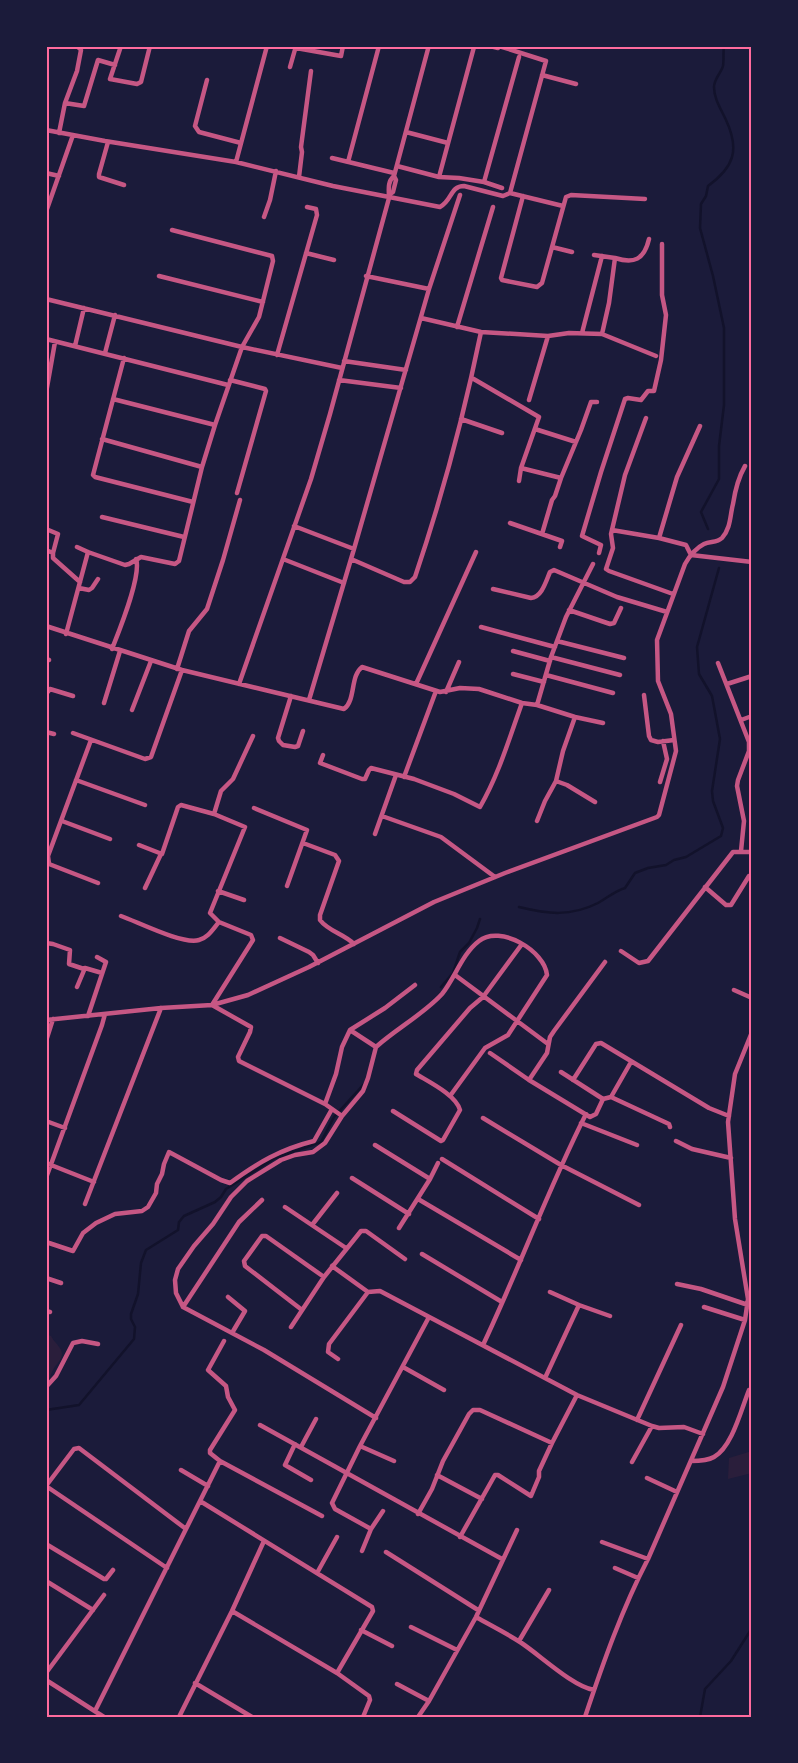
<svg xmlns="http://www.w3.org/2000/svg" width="798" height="1763" font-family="'Roboto Condensed',sans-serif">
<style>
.green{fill:#2a1e3b}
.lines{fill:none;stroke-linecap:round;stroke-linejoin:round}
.stream{stroke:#12122b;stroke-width:2.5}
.minor{stroke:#c65784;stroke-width:4.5}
.neatline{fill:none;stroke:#ff6b9d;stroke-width:2}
</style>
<rect width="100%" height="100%" fill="#1b1b3a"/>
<path class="green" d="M 46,1334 L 51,1336 C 54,1342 58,1344 61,1350 C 65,1359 55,1364 52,1372 C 50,1377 48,1382 46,1387 Z
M 752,1451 L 752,1473 L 728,1479 L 729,1458 Z"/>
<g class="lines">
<path class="stream" d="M 708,529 L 701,512 L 719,479 L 719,446 L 724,405 L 724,328 L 713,276 L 700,228 L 701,204 L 706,196 L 708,186 C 734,167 740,150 726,120 C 721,109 714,99 714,87 C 714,79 721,73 723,66 C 724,60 723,52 724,46
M 519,907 C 548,914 570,917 598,903 C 607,898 615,891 625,888 L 635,873 L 648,868 L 666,865 L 674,860 L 686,857 L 721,836 L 723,828 L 713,801 L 712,791 L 720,739 L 712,696 L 699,674 L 697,647 L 719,568
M 441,987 L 453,973 L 460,952 L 469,943 L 477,928 L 480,919
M 46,1410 L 79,1405 L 134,1339 L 135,1327 L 131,1319 L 131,1314 L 138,1294 L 141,1263 L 146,1250 L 178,1230 L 179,1222 L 184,1216 L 215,1202 L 221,1197 L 226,1189 L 275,1158 L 321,1142 L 334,1117 L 364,1084
M 700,1717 L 705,1689 L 731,1661 L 752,1628"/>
<path class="minor" d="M 121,46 L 110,79 L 137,84 L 141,82 L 150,46
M 490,46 L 498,48 L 499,46 L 546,61 L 510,193
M 296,48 L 341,56 L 343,46
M 290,67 L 296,46
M 542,75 L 576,84
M 207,80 L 195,126 L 199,132 L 241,143
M 65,103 L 84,106 L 98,60 L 115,65
M 46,130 L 105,141 L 236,162 L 333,186 L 440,207 C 452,201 450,186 464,186 L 503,196 L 510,193 L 563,206
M 406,132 L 448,143
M 59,133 L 65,103 L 77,71 L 81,50 L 77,46
M 108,142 L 99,174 L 99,177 L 124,185
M 332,158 L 394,173
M 236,162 L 267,46
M 348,162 L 379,46
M 397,166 L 439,177 L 459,178 L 484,182 L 502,188
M 46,173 L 59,176
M 299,177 L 302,152 L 301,147 L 311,71
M 439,177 L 474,47
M 484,182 L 519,57
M 389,195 L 393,192 L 396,180 L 394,176
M 523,196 L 501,278 L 502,280 L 537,287 L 542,283 L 566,197 L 571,195 L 645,199
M 47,209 L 73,135
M 264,217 L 270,200 L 276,171
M 552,247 L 572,252
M 306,253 L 334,260
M 594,255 L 615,258 L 609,303 L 602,334
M 615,258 C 634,264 644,260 649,239
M 159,276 L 263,302
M 366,276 L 429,289
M 46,299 L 242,347 L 342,368
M 421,318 L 481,332 L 548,336 L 569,333 L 602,334 L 656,356
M 457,327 L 493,207
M 582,333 L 602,256
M 46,339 L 228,385
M 75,346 L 84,308
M 105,353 L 115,315
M 277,355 L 317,215 L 316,209 L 307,207
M 124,358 L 93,475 L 95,477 L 193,502
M 344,361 L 406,370
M 472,378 L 539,417 L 521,468 L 519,481
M 230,380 L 265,389 L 266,391 L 237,493
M 339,380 L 401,388
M 46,393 L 55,342
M 113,399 L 215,425
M 529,400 L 548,336
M 646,418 L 625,475 L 611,534 L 613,548 L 606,569 L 609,571 L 673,594
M 46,419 L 46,423
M 461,419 L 502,433
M 535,429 L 576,442
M 102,439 L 202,467
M 521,468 L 561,478 L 555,496 L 552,500 L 542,534
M 561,478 L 581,430 L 591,402 L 597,402
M 102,517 L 184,537
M 510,523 L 562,541 L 560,547
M 294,526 L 354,549
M 46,529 L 58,534 L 53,553 L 46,550
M 612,530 L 659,538 L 686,545 L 691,555
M 659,538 L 677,477 L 700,426
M 77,547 L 88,552 L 125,565 L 129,564 L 141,557 L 175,564 L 179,561 L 202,467 L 215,425 L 242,347 L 259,317 L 273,261 L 272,256 L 172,230
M 53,553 L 53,558 L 80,582
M 599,553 L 601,545 L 582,536 L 601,472 L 625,399 L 628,398 L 641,400 L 648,391 L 654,391 L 661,360 L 666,315 L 662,295 L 662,244
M 691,555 L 752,562
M 283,559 L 344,583
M 351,559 L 404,582 L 410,582 L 415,577 C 442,497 464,415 481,332
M 79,588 L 89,590 L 92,588 L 98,579
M 493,589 L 531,598 C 542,597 546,581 550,572 L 554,570 L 617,597 L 667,612
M 569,610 L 610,624 L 614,623 L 621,608
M 46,626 L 182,670 L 344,709 C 356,700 350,676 362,667 L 440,692 L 460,688 L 479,689 L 522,703 L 537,705 L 551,657 L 566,617 L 593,564
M 481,627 L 555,647
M 66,634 L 88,552
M 557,641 L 624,658
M 112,649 C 119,631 142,575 136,559
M 513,651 L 550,661
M 551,657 L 620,675
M 46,659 L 49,660
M 718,663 L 749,742 L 749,751 L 738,780 L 737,786 L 744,821 L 741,851
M 177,669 L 189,631 L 207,609 L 223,560 L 240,500
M 513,674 L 544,682
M 546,675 L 613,693
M 239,684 L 311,479 L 330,414 L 389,198 C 389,190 387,182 394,176 L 428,49
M 416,684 L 476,552
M 727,684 L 752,676
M 446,692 L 459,662
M 46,694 L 50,689 L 73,696
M 644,695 L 649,736 L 651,740 L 658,742 L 674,740
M 291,696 L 278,738 L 279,741 L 283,745 L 295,747 L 298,746 L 303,731
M 309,700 L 354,549 L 429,289 L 460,195
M 104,703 L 120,651
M 537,705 L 575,717 L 603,723
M 132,710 L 151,661
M 741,720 L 752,716
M 46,732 L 54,734
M 73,733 L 145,759 L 151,757 L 182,670
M 91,740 L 48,856 L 49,864 L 98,883
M 323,755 L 320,763 L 362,779 L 365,779 L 369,770 L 371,768 L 414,779 L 454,794 L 480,807 C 499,774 509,739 522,703
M 404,777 L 436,691
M 76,780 L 145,805
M 556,781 L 567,785 L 595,802
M 660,782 L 667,759 L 663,741
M 254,808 L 307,830 L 287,886
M 214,814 L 221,791 L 233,779 L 253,736
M 382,816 L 441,837 L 495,877
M 62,821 L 110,839
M 537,821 L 545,801 L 556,781 L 563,751 L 575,717
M 375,834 L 396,775
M 303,843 L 335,855 L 339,861 L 320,915 L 320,920 C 328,931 344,934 354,944
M 139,845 L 162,854 L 178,807 L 181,805 L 214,814 L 245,827 L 210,913 L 219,922 L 251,935 L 253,940 L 212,1005
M 705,887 L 726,905 L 731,905 L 749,876
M 145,888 L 161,854
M 218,891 L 244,900
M 121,916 C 138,922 183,945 199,940 C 208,938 213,929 219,922
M 280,938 L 309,952 L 313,955 L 318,963
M 46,943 L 53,944 L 70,950 L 69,964 L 84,969
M 621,951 L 639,963 L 648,961 L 733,852 L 752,852
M 455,975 L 548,1044
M 77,987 L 85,968 L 102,973
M 734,990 L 752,998
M 212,1005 L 251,1027 L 250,1032 L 238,1057 L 239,1061 L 325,1104 L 342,1116
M 88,1016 L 106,962 L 97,957
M 46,1020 L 161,1008 L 212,1005 L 248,995 L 309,967 L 434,902 L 505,873 L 657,817 L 659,815 L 676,751 L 671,714 L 658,681 L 657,640 L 685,564 C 689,557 696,548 704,544 C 710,541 717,543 722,538 C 731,528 730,515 733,504 C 735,491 738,478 745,466
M 350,1030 L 376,1047
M 46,1041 L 53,1019
M 376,1047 L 368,1078 L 363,1091 L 342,1116 L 325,1143 L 313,1152 L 295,1155 L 281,1160 L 247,1181 L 231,1197 L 213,1224 L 194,1246 L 178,1269 L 175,1280 L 176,1293 L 183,1307 L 264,1350 L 376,1418
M 376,1047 C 396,1029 425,1013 442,994 C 455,978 462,954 479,941 C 500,924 545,951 547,975 L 508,1035 L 485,1048 L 450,1096
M 490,1053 L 529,1080
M 561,1072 L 603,1099 L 611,1097 L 631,1062
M 573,1080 L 596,1044 L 601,1043 L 709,1108 L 729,1116
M 611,1097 L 669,1124 L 670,1127
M 603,1099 L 596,1114 L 590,1117 L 529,1080 L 547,1053 L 550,1037 L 554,1031 L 605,962
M 325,1104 L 336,1074 L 342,1047 L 350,1030 L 385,1008 L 415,985
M 393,1111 L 441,1141 L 443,1140 L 460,1110 C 456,1095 429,1082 416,1074 L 417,1070 L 470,1008 L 483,997 L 522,944
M 483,1118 L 561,1165 L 639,1205
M 46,1121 L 65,1128
M 581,1123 L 637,1145
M 676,1141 L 692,1149 L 731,1158
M 375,1145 L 430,1179
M 442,1159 L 539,1219
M 46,1163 L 94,1182
M 46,1178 L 102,1025 L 105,1014
M 352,1178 L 409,1214
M 418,1199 L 521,1260
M 85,1204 L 161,1008
M 285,1207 L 346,1248
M 312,1225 L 337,1193
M 399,1228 L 430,1179 L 438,1163
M 46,1242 L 73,1251 L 83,1233 L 96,1223 L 115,1214 L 142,1211 L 148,1207 L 156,1193 L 157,1184 L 162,1174 L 164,1164 L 169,1152 L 221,1180 L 230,1183 C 257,1163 281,1149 314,1141 L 332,1109
M 422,1254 L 502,1302
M 332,1266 L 368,1292 L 380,1291 L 577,1395 L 652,1426 L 659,1428 L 684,1427 L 703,1434
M 46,1278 L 61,1283
M 677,1284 L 701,1289 L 748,1305
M 550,1292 L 579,1305
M 228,1297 L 245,1311 L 232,1333
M 183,1307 L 239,1222 L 262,1200
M 704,1307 L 745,1320
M 302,1310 L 245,1266 L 244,1261 L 262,1236 L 266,1236 L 324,1277
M 46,1311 L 50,1312
M 291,1327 L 324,1277 L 361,1231 L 366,1231 L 405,1259
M 224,1341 L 208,1370 L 226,1386 L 228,1397 L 235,1410 L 210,1450 L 210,1453 L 220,1461 L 322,1516
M 483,1345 C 519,1269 548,1189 586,1114
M 338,1359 L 328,1352 L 329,1344 L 368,1292
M 403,1367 L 444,1390
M 545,1378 L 579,1305 L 610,1316
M 46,1387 L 56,1376 L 73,1343 L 82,1341 L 98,1344
M 637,1420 L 681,1325
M 260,1425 C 341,1469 421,1515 502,1559
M 295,1444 L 285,1465 L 311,1480
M 360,1446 L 394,1461
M 301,1447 L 316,1419
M 691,1461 C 698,1461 707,1461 714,1457 C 732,1447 741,1410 749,1390
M 632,1462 L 652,1426
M 181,1470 L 208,1486
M 437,1475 L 482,1499
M 647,1478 L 677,1492
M 46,1486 L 74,1449 L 79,1448 L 186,1529
M 46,1486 L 167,1568
M 200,1501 L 372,1607 L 373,1611 L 337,1673
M 418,1514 L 432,1489 L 443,1461 L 469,1414 L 473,1410 L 480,1410 L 552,1443 L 577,1395
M 371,1529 L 383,1511
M 460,1537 L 495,1475 L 498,1475 L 531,1496 L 539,1477 L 539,1471 L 552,1443
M 602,1542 L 648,1559
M 46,1544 L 104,1579 L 106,1579 L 113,1570
M 362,1551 L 371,1529 L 335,1509 L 332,1503 L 360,1446 L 429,1317
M 386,1552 L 478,1610
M 615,1568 L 638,1578
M 317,1573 L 337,1537
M 46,1581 L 93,1610
M 232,1611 L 337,1673 L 369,1696 L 370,1700 L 363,1717
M 476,1617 C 490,1625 506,1633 520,1642 C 540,1655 572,1686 594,1690
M 411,1627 L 457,1650
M 361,1630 L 392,1646
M 519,1641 L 549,1590
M 46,1673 L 104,1595
M 46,1680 L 104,1717
M 195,1683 L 252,1717
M 397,1684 L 429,1701
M 95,1711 L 220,1461
M 179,1717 L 232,1611 L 264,1541
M 418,1717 L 429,1701 L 476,1617 L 517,1530
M 585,1717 C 603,1663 622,1609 648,1559 L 723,1387 L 745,1320 L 748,1299 L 735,1219 L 728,1122 L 735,1074 L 752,1032"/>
</g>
<rect width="798" height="1763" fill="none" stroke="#1b1b3a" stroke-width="95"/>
<rect x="48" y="48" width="702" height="1668" class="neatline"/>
</svg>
